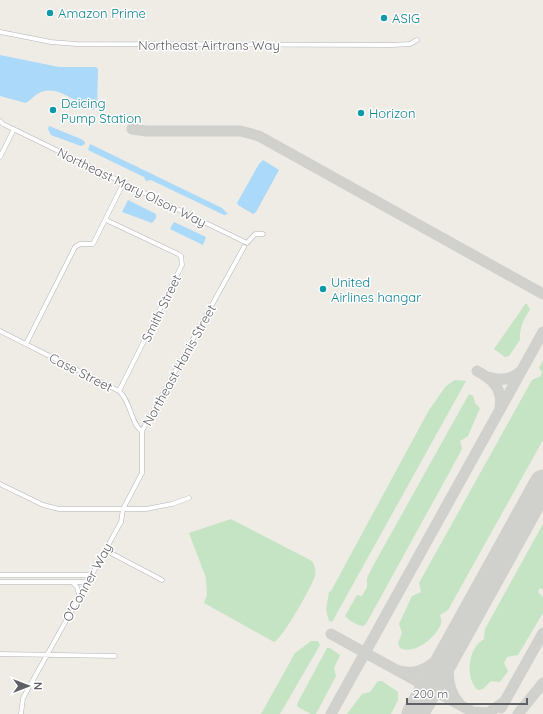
<svg xmlns="http://www.w3.org/2000/svg" width="543" height="714" font-family="Quicksand,sans-serif">
<style>
.green{fill:#c4e4c3}
.water{fill:#aad9f9}
.lines{fill:none;stroke-linecap:round;stroke-linejoin:round}
.taxiway{stroke:#d0d0cc;stroke-width:11}
.runway{stroke:#d0d0cc;stroke-width:27}
.minor-casing{stroke:#b2b5b9;stroke-width:5}
.minor{stroke:#fff;stroke-width:4}
.culture-dot{fill:#0f9aa8;stroke:#fff;stroke-width:1.5}
.labels{text-anchor:middle;dominant-baseline:central;stroke-width:3;stroke-linejoin:round;paint-order:stroke}
.culture-label{font-size:13px;fill:#0d838f;stroke:#fff;text-anchor:start}
.street-label{font-size:13px;fill:#5d6064;stroke:#fff}
</style>
<rect width="100%" height="100%" fill="#eeece5"/>
<path class="green" d="M 526,303 L 530,309 C 524,319 519,328 520,340 L 509,356 L 505,357 L 494,349 Z
M 543,360 L 543,440 L 448,610 L 440,615 C 441,618 442,621 441,624 C 435,638 415,655 400,648 L 398,643 L 402,633 L 399,624 L 412,596 L 421,592 L 419,583 L 532,380 L 541,376 L 542,372 L 539,368 Z
M 455,380 L 466,381 L 332,622 L 329,621 L 326,609 L 329,592 L 331,591 L 429,410 L 446,386 Z
M 469,394 L 473,396 L 475,403 L 480,408 L 468,436 L 460,441 L 462,448 L 460,453 L 367,622 L 364,626 C 358,626 348,620 345,616 L 357,595 L 362,596 L 367,587 L 367,578 L 373,566 Z
M 231,519 L 312,561 C 315,566 316,571 315,576 C 312,586 283,638 274,642 L 204,603 L 207,595 L 206,578 L 189,533 Z
M 543,524 L 543,590 L 540,588 L 538,592 L 543,597 L 543,613 L 518,655 L 507,657 L 504,663 L 508,671 L 500,682 L 491,681 L 483,689 L 478,690 C 466,680 468,656 477,645 C 479,642 482,641 484,639 L 485,629 Z
M 311,641 L 318,641 L 320,645 L 280,714 L 261,714 L 295,653 Z
M 327,648 L 330,648 L 340,655 L 334,668 L 336,676 L 316,714 L 311,714 L 298,707 L 297,704 Z
M 378,681 L 382,681 L 398,692 L 398,700 L 391,714 L 347,714 L 362,694 L 370,692 Z"/>
<path class="water" d="M 0,55 L 59,67 L 96,67 L 98,69 L 97,108 L 92,110 C 76,103 59,85 41,92 C 34,95 31,100 26,103 L 0,96 Z
M 49,126 L 81,139 L 85,142 L 85,144 L 81,146 L 51,135 L 48,129 Z
M 90,144 L 222,208 L 228,214 L 224,215 L 151,180 L 146,181 L 144,177 L 88,150 Z
M 263,160 L 279,170 L 256,212 L 253,214 L 238,205 L 237,203 L 259,164 Z
M 128,200 L 156,214 L 156,218 L 152,223 L 122,212 Z
M 174,222 L 206,237 L 203,245 L 170,229 Z"/>
<g class="lines">
<path class="taxiway" d="M 132,129 L 146,131 L 241,131 L 259,136 L 543,294
M 477,371 C 492,379 503,388 500,407
M 488,377 C 500,381 512,380 521,371
M 538,491 L 543,485
M 331,634 L 473,712 L 488,713 L 504,702
M 400,671 C 425,678 442,655 456,639 C 449,661 442,684 459,703
M 501,708 L 543,633
M 331,714 L 543,332
M 518,714 L 543,683"/>
<path class="runway" d="M 415,714 L 543,483"/>
<defs>
<path id="minor" d="M 0,32 L 51,42 L 76,44 L 392,45 L 410,44 L 417,40
M 0,121 L 3,124 L 247,243 L 255,234 L 263,234
M 0,157 L 14,129
M 106,220 L 178,254 L 181,256 L 182,265 L 119,391
M 0,331 L 119,391 C 131,401 131,425 142,431
M 26,344 L 75,247 L 80,244 L 93,244 L 124,182
M 0,484 L 43,505 L 59,509 L 146,509 L 172,504 L 189,498
M 105,550 L 162,580
M 0,575 L 91,575
M 0,582 L 72,582 L 77,587 L 79,595
M 72,582 L 88,582
M 0,654 L 115,656
M 21,714 L 23,698 L 121,522 L 123,509 L 142,473 L 142,431 L 244,247"/>
</defs>
<use href="#minor" class="minor-casing"/>
<use href="#minor" class="minor"/>
</g>
<g class="culture-dot">
<circle cx="50" cy="13" r="4"/>
<circle cx="384" cy="18" r="4"/>
<circle cx="53" cy="110" r="4"/>
<circle cx="361" cy="113" r="4"/>
<circle cx="323" cy="289" r="4"/>
</g>
<g class="labels">
<g class="culture-label">
<text x="58" y="13">Amazon Prime</text>
<text x="392" y="18">ASIG</text>
<text x="61" y="103">Deicing<tspan x="61" dy="15">Pump Station</tspan></text>
<text x="369" y="113">Horizon</text>
<text x="331" y="282">United<tspan x="331" dy="15">Airlines hangar</tspan></text>
</g>
<g class="street-label">
<text x="209" y="45">Northeast Airtrans Way</text>
<text transform="translate(132 187) rotate(26)">Northeast Mary Olson Way</text>
<text transform="translate(161 308) rotate(-64)">Smith Street</text>
<text transform="translate(179 365) rotate(-61)">Northeast Hanis Street</text>
<text transform="translate(81 372) rotate(27)">Case Street</text>
<text transform="translate(87 582) rotate(-61)">O'Conner Way</text>
</g>
</g>
<g transform="translate(28 686) rotate(90)" stroke="#ffffff" stroke-width="3" paint-order="stroke">
<path d="M0-3L7 15L0 10L-7 15Z" fill="#5d6064"/>
<text y="-6" font-size="11" font-weight="bold" text-anchor="middle" fill="#5d6064">N</text>
</g>
<path d="M407 698v6h120v-6" fill="none" stroke="#5d6064" stroke-width="2"/>
<text x="413" y="698" font-size="12" fill="#5d6064" stroke="#ffffff" stroke-width="3" paint-order="stroke">200 m</text>
</svg>
